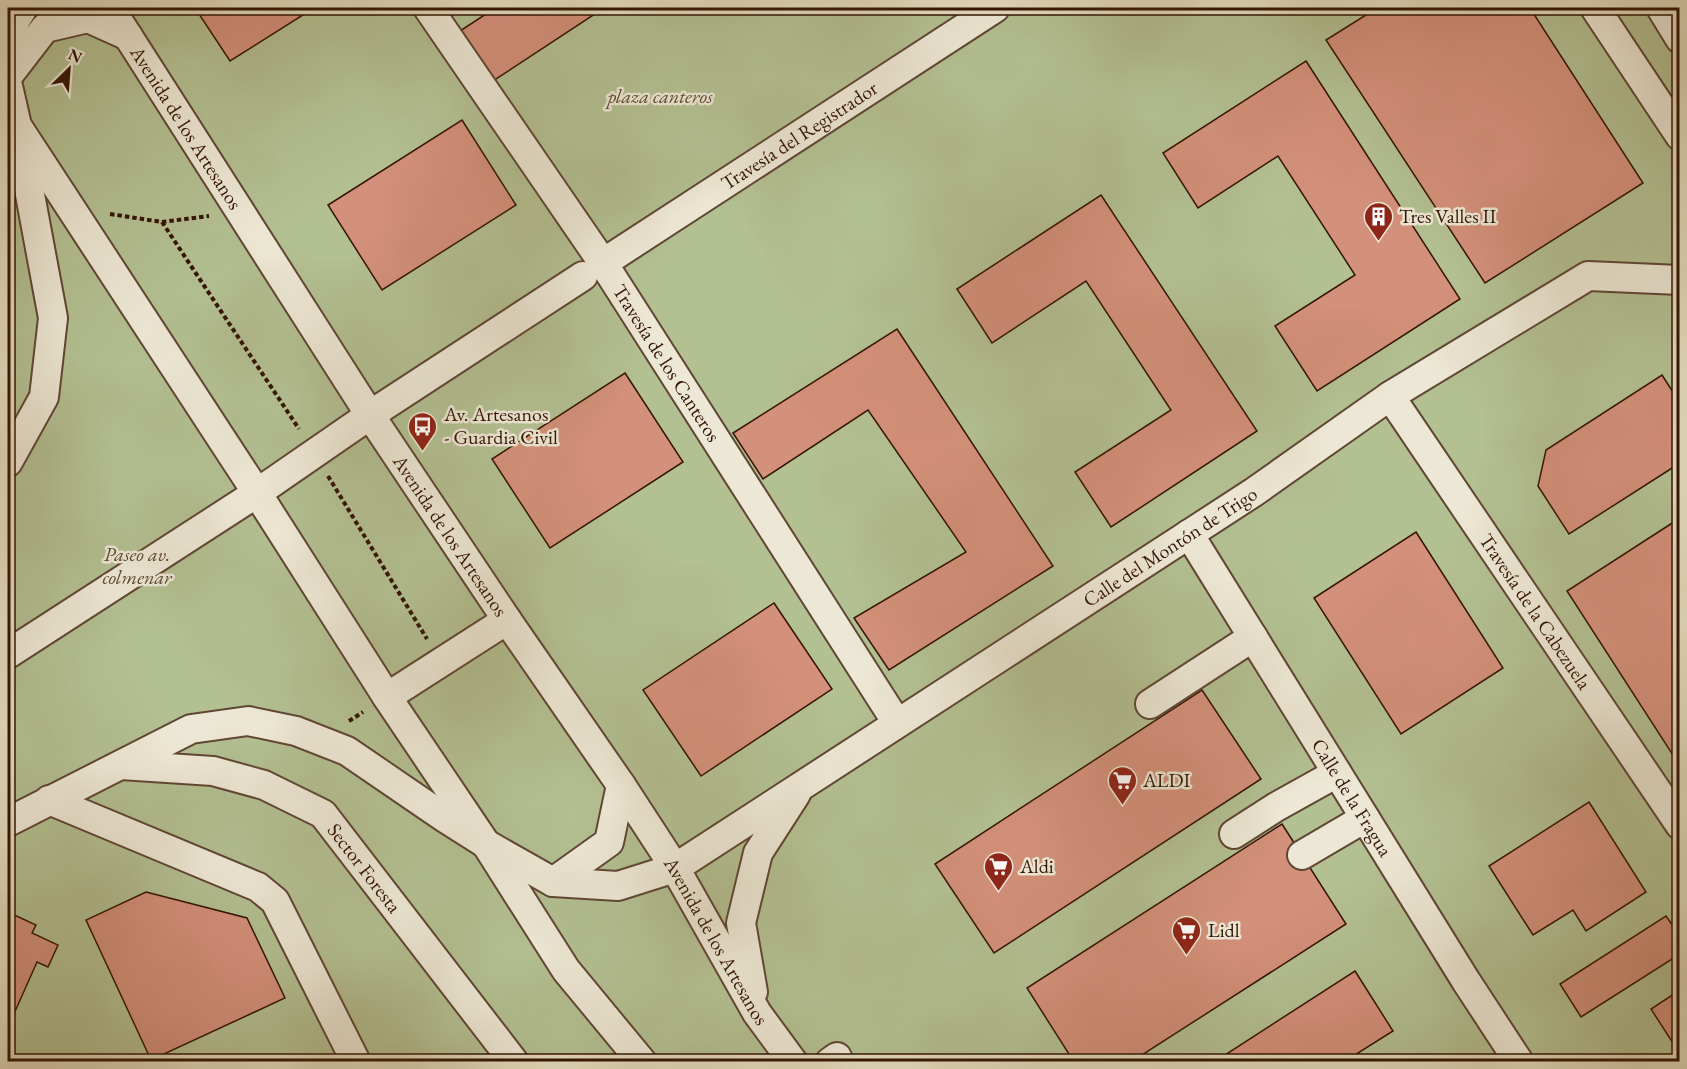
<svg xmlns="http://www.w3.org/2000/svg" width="1687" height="1069" font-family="'EB Garamond',serif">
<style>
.green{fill:#b3c092;stroke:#746a4c;stroke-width:1.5}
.building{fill:#d3907a;stroke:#341405;stroke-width:1.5}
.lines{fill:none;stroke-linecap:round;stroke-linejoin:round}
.minor-casing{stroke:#604634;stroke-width:32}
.path{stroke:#341405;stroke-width:4;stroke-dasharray:4.5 3;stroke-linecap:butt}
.minor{stroke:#ede8d5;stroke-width:28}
.labels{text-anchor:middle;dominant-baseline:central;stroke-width:5;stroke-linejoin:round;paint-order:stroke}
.park-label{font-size:20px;font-style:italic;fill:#5a482f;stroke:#ede8d5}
.street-label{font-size:20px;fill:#341405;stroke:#ede8d5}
.poi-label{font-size:20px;fill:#341405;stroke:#ede8d5;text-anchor:start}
</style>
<rect width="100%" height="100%" fill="#e3dcbf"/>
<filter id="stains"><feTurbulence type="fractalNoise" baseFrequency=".00333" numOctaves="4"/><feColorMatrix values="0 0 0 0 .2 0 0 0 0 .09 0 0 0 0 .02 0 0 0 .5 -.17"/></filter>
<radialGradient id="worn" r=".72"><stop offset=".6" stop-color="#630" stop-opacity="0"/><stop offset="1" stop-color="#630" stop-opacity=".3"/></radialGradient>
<path class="green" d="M 8,8 L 1679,8 L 1679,1061 L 8,1061 Z"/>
<path class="building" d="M 195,8 L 314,8 L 230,61 Z
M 495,8 L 604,8 L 493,81 L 460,31 Z
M 1377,8 L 1530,8 L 1643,183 L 1485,283 L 1326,40 Z
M 1306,61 L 1460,299 L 1317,391 L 1275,326 L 1355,275 L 1278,156 L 1198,208 L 1163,153 Z
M 462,120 L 516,205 L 382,290 L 328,205 Z
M 1101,195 L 1257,431 L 1111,527 L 1075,472 L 1171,410 L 1086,281 L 992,343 L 957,289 Z
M 897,329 L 1053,566 L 889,670 L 854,618 L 966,552 L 868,410 L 763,479 L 733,433 Z
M 625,373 L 683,462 L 550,548 L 492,459 Z
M 1662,375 L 1680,403 L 1680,463 L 1569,534 L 1538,486 L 1546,450 Z
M 1680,518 L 1680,766 L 1567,591 Z
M 1416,532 L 1503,668 L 1401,734 L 1314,598 Z
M 774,603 L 832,689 L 701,776 L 643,690 Z
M 1202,690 L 1261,779 L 994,953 L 935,864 Z
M 1589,802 L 1646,892 L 1586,931 L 1573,910 L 1533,935 L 1489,866 Z
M 1282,824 L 1346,924 L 1131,1062 L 1074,1062 L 1027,988 Z
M 146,892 L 247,918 L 285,998 L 151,1060 L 86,920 Z
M 8,912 L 36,925 L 32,933 L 58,945 L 48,967 L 37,962 L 13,1016 L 8,1013 Z
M 1666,916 L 1680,936 L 1680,954 L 1581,1017 L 1560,984 Z
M 1355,971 L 1393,1031 L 1350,1058 L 1352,1062 L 1214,1062 Z
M 1680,990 L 1680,1054 L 1651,1009 Z"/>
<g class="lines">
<defs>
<g id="minor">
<path id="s1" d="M 110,8 L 370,415 L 507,620 L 621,785 L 675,868 L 757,1013 L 793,1062"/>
<path id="s2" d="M 428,8 L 603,263 L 897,723"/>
<path d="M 1595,8 L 1680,136"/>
<path d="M 1661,8 L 1680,39"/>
<path d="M 8,67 L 15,21 L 23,8"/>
<path d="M 8,76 L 45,28 L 88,18 L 128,36"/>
<path d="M 8,86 L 18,130 L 53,318 L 44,397 L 8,462"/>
<path d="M 8,112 L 257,493 L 387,697 L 486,844 L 566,970 L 642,1062"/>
<path id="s3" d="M 603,263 L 995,8"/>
<path id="s4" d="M 1390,396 L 1680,825"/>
<path id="s5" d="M 1189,534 L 1466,981 L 1519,1062"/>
<path d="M 8,654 L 257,493 L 370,415 L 583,276"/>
<path d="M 387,697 L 507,620"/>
<path d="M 1150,704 L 1253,637"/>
<path id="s6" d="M 121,765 L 213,771 L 264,785 L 323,814 L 514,1062"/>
<path d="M 49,800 L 258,887 L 275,901 L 356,1062"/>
<path id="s7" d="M 8,822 L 191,729 L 248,721 L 296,731 L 347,751 L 445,818 L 486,844 L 553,882 L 618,886 L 675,868 L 1254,492 L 1390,396 L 1588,276 L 1680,280"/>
<path d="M 1234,834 L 1276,807 L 1337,773"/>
<path d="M 1302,855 L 1365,818"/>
<path d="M 553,882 L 609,842 L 621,785"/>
<path d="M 753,992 L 741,923 L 758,853 L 796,794"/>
<path d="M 830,1062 L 837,1057"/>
</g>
</defs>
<use href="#minor" class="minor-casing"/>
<path class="path" d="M 110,214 L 162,222 L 209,216
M 162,222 L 299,429
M 328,476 L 427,639
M 349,721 L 363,712"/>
<use href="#minor" class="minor"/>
</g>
<defs>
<symbol id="building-pin" viewBox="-11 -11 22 30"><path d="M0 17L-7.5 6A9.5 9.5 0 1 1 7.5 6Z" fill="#8f2418" stroke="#ede8d5"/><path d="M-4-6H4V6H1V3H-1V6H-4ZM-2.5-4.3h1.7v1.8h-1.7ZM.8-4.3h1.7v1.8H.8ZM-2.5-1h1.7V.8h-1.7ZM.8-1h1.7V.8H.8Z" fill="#fff"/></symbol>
<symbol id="bus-pin" viewBox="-11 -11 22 30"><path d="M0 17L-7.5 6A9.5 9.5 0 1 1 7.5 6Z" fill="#8f2418" stroke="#ede8d5"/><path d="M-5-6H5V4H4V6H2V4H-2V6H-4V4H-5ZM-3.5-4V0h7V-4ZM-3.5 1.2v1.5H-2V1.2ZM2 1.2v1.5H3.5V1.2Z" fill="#fff"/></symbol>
<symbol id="supermarket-pin" viewBox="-11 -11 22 30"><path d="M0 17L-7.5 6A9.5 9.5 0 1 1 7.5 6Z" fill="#8f2418" stroke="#ede8d5"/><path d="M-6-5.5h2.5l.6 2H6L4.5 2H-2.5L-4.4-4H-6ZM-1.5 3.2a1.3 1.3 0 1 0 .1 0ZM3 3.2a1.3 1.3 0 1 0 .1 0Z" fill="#fff"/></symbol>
</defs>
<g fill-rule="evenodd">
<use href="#building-pin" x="1362" y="200" width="33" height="45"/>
<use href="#bus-pin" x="406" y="410" width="33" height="45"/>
<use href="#supermarket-pin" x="1106" y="764" width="33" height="45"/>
<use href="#supermarket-pin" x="982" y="850" width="33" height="45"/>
<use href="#supermarket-pin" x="1170" y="914" width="33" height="45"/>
</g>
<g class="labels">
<g class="park-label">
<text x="660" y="96">plaza canteros</text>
<text x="137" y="554">Paseo av.<tspan x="137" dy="23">colmenar</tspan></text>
</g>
<g class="street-label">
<text stroke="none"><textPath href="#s1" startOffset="142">Avenida de los Artesanos</textPath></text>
<text stroke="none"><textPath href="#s3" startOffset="234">Travesía del Registrador</textPath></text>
<text stroke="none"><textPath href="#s2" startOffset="428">Travesía de los Canteros</textPath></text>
<text stroke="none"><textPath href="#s1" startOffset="628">Avenida de los Artesanos</textPath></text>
<text stroke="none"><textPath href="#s7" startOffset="1326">Calle del Montón de Trigo</textPath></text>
<text stroke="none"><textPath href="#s4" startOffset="260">Travesía de la Cabezuela</textPath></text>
<text stroke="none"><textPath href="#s5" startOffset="310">Calle de la Fragua</textPath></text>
<text stroke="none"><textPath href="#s6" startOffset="279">Sector Foresta</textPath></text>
<text stroke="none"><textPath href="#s1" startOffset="1113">Avenida de los Artesanos</textPath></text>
</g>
<g class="poi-label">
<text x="1399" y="216">Tres Valles II</text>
<text x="444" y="414">Av. Artesanos<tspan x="444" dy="23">- Guardia Civil</tspan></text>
<text x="1143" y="780">ALDI</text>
<text x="1020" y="866">Aldi</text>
<text x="1208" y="930">Lidl</text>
</g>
</g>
<rect width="1687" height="1069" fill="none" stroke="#e3dcbf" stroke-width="30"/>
<rect x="9" y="9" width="1669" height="1051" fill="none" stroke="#341405" stroke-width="3"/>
<rect x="15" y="15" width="1657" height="1039" fill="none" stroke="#341405" stroke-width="1.5"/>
<g transform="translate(69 69) rotate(25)" stroke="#ede8d5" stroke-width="4.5" paint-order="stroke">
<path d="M0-4.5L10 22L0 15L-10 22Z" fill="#341405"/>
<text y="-9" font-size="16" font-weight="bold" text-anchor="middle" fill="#341405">N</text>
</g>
<rect width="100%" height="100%" filter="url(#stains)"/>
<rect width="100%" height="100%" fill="url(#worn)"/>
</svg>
